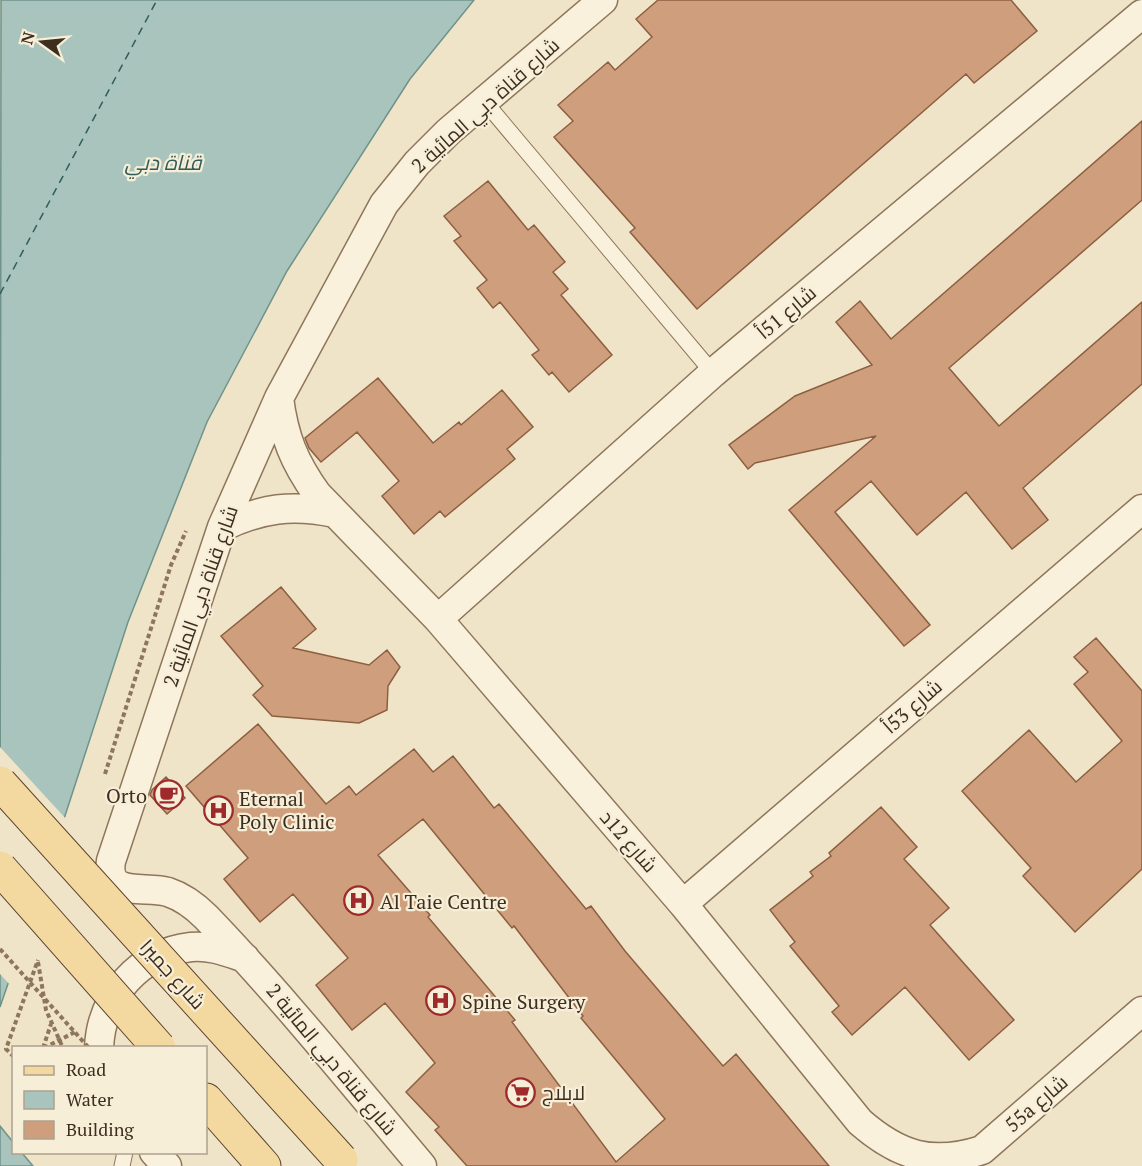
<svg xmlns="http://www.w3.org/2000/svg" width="1142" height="1166" font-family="'PT Serif',Cairo,serif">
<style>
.water{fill:#a9c4bc;stroke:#6f938a;stroke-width:1.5}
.pier{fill:#f0e4c8}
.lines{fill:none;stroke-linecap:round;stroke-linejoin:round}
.ferry{stroke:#2f5d5a;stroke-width:1.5;stroke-dasharray:8 6;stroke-linecap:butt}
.building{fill:#cf9f7d;stroke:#8d5f41;stroke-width:1.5;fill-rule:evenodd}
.service-casing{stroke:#8d765c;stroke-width:17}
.minor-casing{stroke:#8d765c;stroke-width:31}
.primary-casing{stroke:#5b4430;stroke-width:35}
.path{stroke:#8d765c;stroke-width:4;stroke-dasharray:4.5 3;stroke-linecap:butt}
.service{stroke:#faf1dc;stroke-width:15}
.minor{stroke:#faf1dc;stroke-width:28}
.primary{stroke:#f3d9a0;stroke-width:33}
.primary-bridge-casing{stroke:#5b4430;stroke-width:35;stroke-linecap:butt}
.path-bridge{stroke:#8d765c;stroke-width:4;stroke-dasharray:4.5 3;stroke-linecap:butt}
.primary-bridge{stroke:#f3d9a0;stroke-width:33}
.labels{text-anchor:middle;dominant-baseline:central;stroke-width:4.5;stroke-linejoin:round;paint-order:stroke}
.street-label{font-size:20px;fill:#3d2e20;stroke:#f7eed8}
.poi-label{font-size:20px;fill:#3d2e20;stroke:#f7eed8;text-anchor:start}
.water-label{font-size:21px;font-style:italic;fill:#2f5d5a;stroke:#f7eed8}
</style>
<rect width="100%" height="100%" fill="#f0e4c8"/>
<path class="water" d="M 1,0 L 474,0 L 410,79 L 287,271 L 207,422 L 128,622 L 49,865 L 0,1007 Z
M 0,1126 L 13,1142 L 14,1152 L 22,1153 L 33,1166 L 0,1166 Z"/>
<path class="pier" d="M 0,747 L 67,820 L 11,986 L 0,974 Z"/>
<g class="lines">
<path class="ferry" d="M 0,294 L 157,0"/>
</g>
<path class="building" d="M 658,0 L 1011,0 L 1037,31 L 974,83 L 966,74 L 697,309 L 630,232 L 635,228 L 554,137 L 573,121 L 558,105 L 608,62 L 615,70 L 652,37 L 636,19 Z
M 1142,121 L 1142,200 L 949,368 L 999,426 L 1142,302 L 1142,384 L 1023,488 L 1048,520 L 1012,549 L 966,492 L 917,535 L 871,481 L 835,512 L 930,625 L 904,646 L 789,510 L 876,436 L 755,463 L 748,469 L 729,445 L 795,396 L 872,365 L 836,322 L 860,301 L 891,339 Z
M 488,181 L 528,230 L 534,225 L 565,262 L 553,272 L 568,289 L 561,295 L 612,355 L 569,392 L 552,372 L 549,375 L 532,355 L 539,350 L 500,302 L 493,308 L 477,288 L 487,280 L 454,241 L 461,236 L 444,216 Z
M 378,378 L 433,443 L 459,422 L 461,425 L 502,390 L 533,427 L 507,449 L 515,459 L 445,517 L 440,511 L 414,534 L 382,496 L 399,481 L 357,432 L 321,462 L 309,448 L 305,438 Z
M 281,587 L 316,629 L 293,648 L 369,665 L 387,650 L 400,667 L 388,686 L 387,710 L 359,723 L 272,716 L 253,695 L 263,686 L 221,636 Z
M 1096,638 L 1142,691 L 1142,869 L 1075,932 L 1023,876 L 1031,868 L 962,791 L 1029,730 L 1076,782 L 1122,741 L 1074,684 L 1088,672 L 1074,657 Z
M 258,724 L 326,804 L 349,786 L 356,795 L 414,749 L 433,772 L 453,756 L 494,808 L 499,804 L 586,909 L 591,906 L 625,951 L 723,1066 L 736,1054 L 829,1166 L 467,1166 L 435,1130 L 439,1127 L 406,1092 L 435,1063 L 385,1003 L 352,1030 L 316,985 L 348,958 L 293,894 L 260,922 L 224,879 L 248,858 L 186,786 ZM 423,819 L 512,928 L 514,926 L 583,1016 L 581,1018 L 665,1119 L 616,1162 L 512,1022 L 515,1020 L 428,917 L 430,915 L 378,855 Z
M 166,777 L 185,798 L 167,814 L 150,795 L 152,790 Z
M 881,807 L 917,847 L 904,859 L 949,908 L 930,925 L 1014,1020 L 969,1060 L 905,987 L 852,1035 L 832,1012 L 839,1006 L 790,946 L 795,942 L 770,910 L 813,876 L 810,872 L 831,856 L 829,853 Z"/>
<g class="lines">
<defs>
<path id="service" d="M 485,102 L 713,373
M 122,1166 L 125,1152"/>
<path id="minor" d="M 279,398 C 284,437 294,462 317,494 L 438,619 L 683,904 L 860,1122 C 899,1156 932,1166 982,1150 L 1142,1011
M 222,527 C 262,508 292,504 335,513
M 438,619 L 713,373 L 1142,14
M 683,904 L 1142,509
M 99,1048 C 101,997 139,953 191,947 C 210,945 227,952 245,958
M 154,1152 L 167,1166
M 422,1166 C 351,1082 282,996 206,917 C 195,906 183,897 168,892 C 145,885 105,899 111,861 L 222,527 L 279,398 L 384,204 L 417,163 L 448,132 L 603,0"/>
<path id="primary" d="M 206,1100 L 264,1166"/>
</defs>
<use href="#service" class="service-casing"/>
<use href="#minor" class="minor-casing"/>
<use href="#primary" class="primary-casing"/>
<path class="path" d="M 105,774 L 171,565 L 186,531
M 38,962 L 46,1010 L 63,1048
M 43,1048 L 51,1024
M 14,1057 L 6,1049 L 38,960"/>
<use href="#service" class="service"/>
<use href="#minor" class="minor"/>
<use href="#primary" class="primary"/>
<defs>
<path id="primary-bridge" d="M 0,783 L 341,1160
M 0,868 L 159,1048"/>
</defs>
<use href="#primary-bridge" class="primary-bridge-casing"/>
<path class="path-bridge" d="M 0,949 L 89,1048
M 44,1048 L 75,1032"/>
<use href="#primary-bridge" class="primary-bridge"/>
</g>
<defs>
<symbol id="cafe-ring" viewBox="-11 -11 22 22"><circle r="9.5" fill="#f7eed8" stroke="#9e2a2b" stroke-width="1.5"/><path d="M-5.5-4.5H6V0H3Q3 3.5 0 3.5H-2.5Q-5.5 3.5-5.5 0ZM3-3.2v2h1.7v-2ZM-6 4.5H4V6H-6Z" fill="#9e2a2b"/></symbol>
<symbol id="hospital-ring" viewBox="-11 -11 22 22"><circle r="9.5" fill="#f7eed8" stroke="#9e2a2b" stroke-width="1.5"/><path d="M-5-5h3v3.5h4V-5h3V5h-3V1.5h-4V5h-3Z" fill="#9e2a2b"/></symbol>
<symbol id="supermarket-ring" viewBox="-11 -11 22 22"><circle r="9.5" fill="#f7eed8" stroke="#9e2a2b" stroke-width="1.5"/><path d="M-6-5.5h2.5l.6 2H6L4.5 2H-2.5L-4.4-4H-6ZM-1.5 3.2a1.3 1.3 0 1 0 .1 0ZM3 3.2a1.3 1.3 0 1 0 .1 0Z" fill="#9e2a2b"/></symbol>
</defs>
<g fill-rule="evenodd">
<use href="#cafe-ring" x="152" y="778" width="33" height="33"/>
<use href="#hospital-ring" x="202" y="794" width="33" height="33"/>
<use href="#hospital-ring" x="342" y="884" width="33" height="33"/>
<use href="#hospital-ring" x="424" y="984" width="33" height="33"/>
<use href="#supermarket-ring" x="504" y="1076" width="33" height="33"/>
</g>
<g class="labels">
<g class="street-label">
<text transform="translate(485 105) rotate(-42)">شارع قناة دبي المائية 2</text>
<text transform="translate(786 312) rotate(-40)">شارع 51أ</text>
<text transform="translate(200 596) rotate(-71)">شارع قناة دبي المائية 2</text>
<text transform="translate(912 706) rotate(-41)">شارع 53أ</text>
<text transform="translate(629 841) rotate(49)">شارع 12د</text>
<text transform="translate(173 974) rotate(48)">شارع جميرا</text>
<text transform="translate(332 1059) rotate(50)">شارع قناة دبي المائية 2</text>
<text transform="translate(1036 1103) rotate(-41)">55a شارع</text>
</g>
<g class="poi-label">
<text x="147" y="795" text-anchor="end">Orto</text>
<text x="239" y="798">Eternal<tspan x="239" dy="23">Poly Clinic</tspan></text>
<text x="380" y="901">Al Taie Centre</text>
<text x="462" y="1001">Spine Surgery</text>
<text x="542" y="1092">لابلاج</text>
</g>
<g class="water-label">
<text x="163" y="162">قناة دبي</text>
</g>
</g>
<rect x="12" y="1046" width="195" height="108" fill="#f7eed8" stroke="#ada18e" stroke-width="1.5"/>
<rect x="24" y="1066" width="30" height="9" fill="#f3d9a0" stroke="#ada18e" stroke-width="1.5"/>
<text x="66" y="1076" font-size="18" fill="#3d2e20">Road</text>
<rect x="24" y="1091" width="30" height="18" fill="#a9c4bc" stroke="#ada18e" stroke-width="1.5"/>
<text x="66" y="1106" font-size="18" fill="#3d2e20">Water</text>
<rect x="24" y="1121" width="30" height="18" fill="#cf9f7d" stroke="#ada18e" stroke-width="1.5"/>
<text x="66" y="1136" font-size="18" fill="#3d2e20">Building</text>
<g transform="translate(42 42) rotate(285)" stroke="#f7eed8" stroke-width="4.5" paint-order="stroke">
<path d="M0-4.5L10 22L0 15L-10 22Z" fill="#3d2e20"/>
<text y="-9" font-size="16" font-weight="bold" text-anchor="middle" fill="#3d2e20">N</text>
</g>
</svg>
